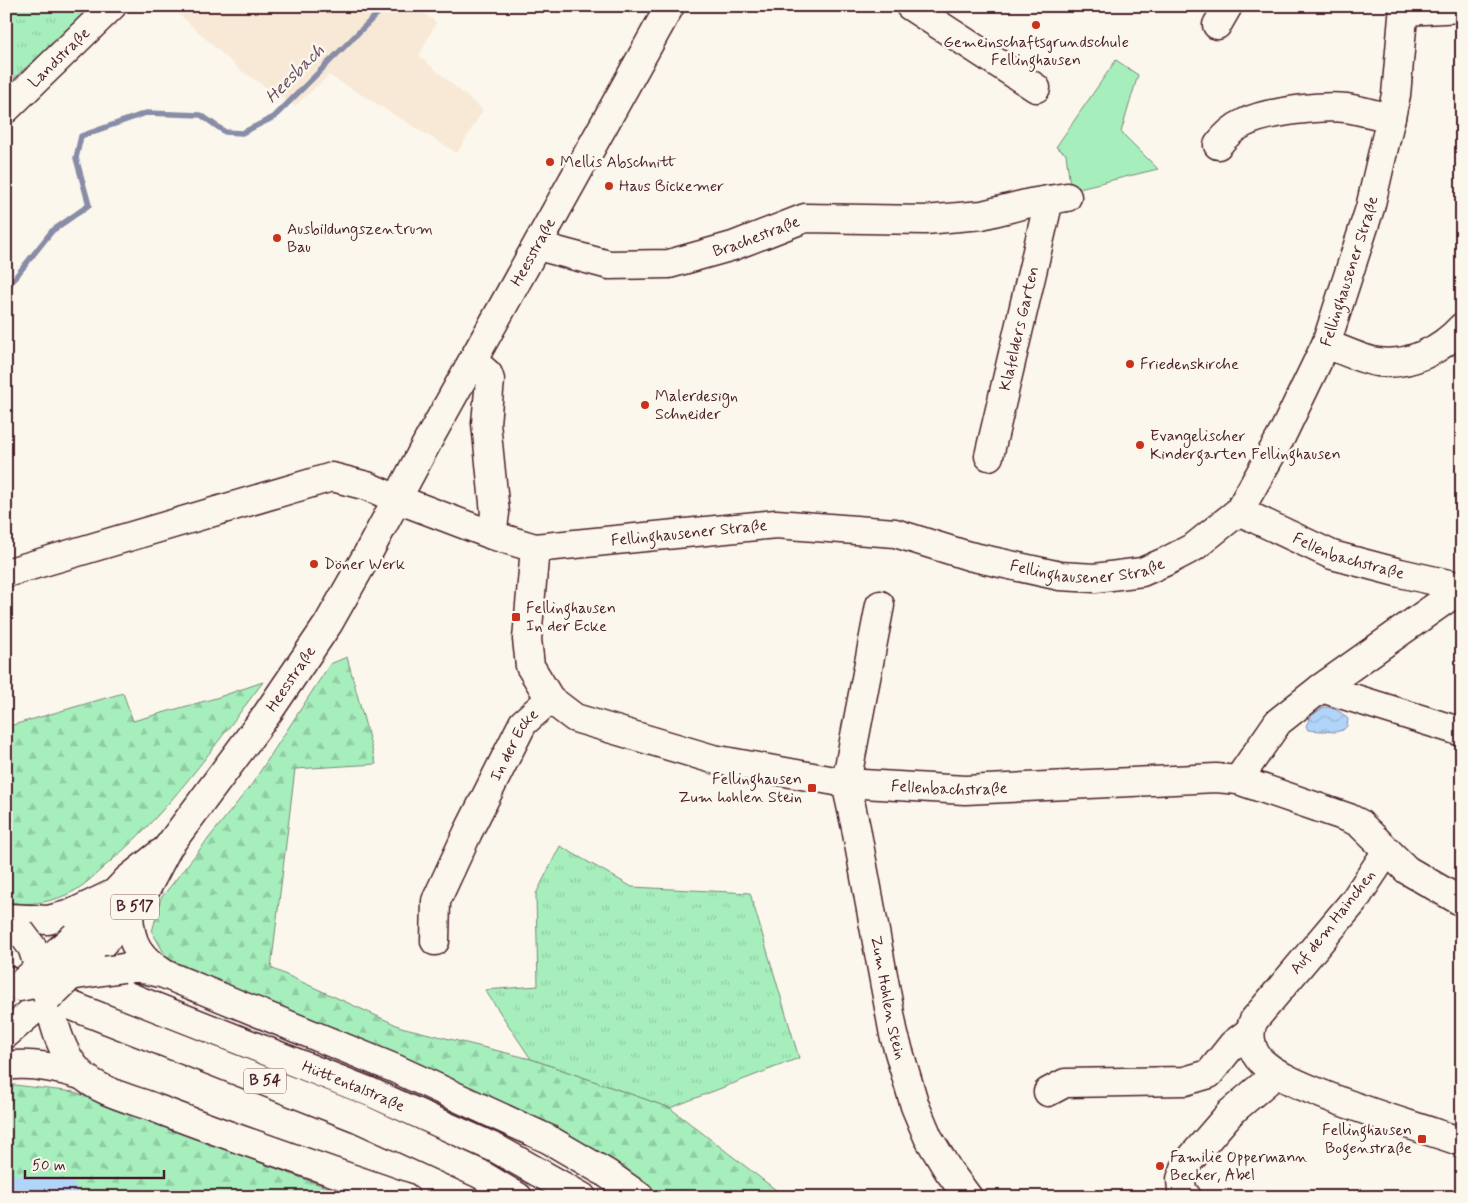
<svg xmlns="http://www.w3.org/2000/svg" width="1468" height="1203" font-family="Mynerve,sans-serif">
<style>
.built{fill:#f7e9d5}
.grass{fill:url(#grass-tufts);stroke:#788774}
.forest{fill:url(#forest-firs);stroke:#788774}
.park{fill:#a6efbd;stroke:#788774}
.water{fill:url(#water-waves);stroke:#888ca7}
.lines{fill:none;stroke-linecap:round;stroke-linejoin:round}
.stream{stroke:#888ca7;stroke-width:5.5}
.river{stroke:#b1d4f9;stroke-width:34}
.minor-casing{stroke:#4a1f2b;stroke-width:31}
.major-casing{stroke:#4a1f2b;stroke-width:31}
.highway-casing{stroke:#4a1f2b;stroke-width:31}
.minor{stroke:#fbf7ec;stroke-width:28}
.major{stroke:#fbf7ec;stroke-width:28}
.highway{stroke:#fbf7ec;stroke-width:28}
.major-bridge-casing{stroke:#4a1f2b;stroke-width:31;stroke-linecap:butt}
.highway-bridge-casing{stroke:#4a1f2b;stroke-width:31;stroke-linecap:butt}
.major-bridge{stroke:#fbf7ec;stroke-width:28}
.highway-bridge{stroke:#fbf7ec;stroke-width:28}
.poi-dot{fill:#c8321e;stroke:#fbf7ec;stroke-width:2}
.labels{text-anchor:middle;dominant-baseline:central;stroke-width:5;stroke-linejoin:round;paint-order:stroke}
.shield{fill:#fbf7ec;stroke:#7f6065;stroke-width:1}
.shield-label{font-size:15px;font-weight:bold;fill:#4a1f2b}
.poi-label{font-size:16px;fill:#4a1f2b;stroke:#fbf7ec;text-anchor:start}
.street-label{font-size:16px;fill:#4a1f2b;stroke:#fbf7ec}
.water-label{font-size:18px;font-style:italic;fill:#644c5e;stroke:#fbf7ec}
</style>
<defs>
<pattern id="grass-tufts" width="24" height="20" patternUnits="userSpaceOnUse" patternTransform="scale(1.25)"><rect width="24" height="20" fill="#a6efbd"/><path d="M3 7l-1-3M5 7V3M7 7l1-3M15 17l-1-3M17 17v-4M19 17l1-3" fill="none" stroke="#90cca3"/></pattern>
<pattern id="forest-firs" width="22" height="20" patternUnits="userSpaceOnUse" patternTransform="scale(1.25)"><rect width="22" height="20" fill="#a6efbd"/><path d="M5 1l3.5 6h-7zM16 11l3.5 6h-7z" fill="#90cca3"/></pattern>
<pattern id="water-waves" width="16" height="10" patternUnits="userSpaceOnUse" patternTransform="scale(1.25)"><rect width="16" height="10" fill="#b1d4f9"/><path d="M0 5q4-4 8 0t8 0" fill="none" stroke="#9ab6d6"/></pattern>
</defs>
<rect width="100%" height="100%" fill="#fbf7ec"/>
<filter id="ink" filterUnits="userSpaceOnUse"><feTurbulence type="fractalNoise" baseFrequency=".02" numOctaves="2"/><feDisplacementMap in="SourceGraphic" scale="10" xChannelSelector="R" yChannelSelector="G"/><feConvolveMatrix kernelMatrix="1 2 1 2 8 2 1 2 1" color-interpolation-filters="sRGB"/></filter>
<g filter="url(#ink)">
<path class="built" d="M 170,6 L 413,6 L 436,22 L 419,56 L 483,110 L 457,153 L 329,75 L 295,106 L 240,70 Z"/>
<path class="grass" d="M 6,6 L 97,6 L 6,85 Z
M 560,846 L 632,887 L 750,893 L 799,1058 L 670,1108 L 531,1059 L 485,990 L 538,986 L 536,894 Z"/>
<path class="forest" d="M 347,657 L 376,764 L 295,769 L 271,968 L 401,1027 L 531,1059 L 670,1108 L 785,1197 L 658,1197 L 636,1180 L 529,1118 L 167,958 L 152,932 L 161,898 L 252,784 L 330,664 Z
M 263,682 C 214,746 168,814 105,866 C 97,873 88,882 79,888 C 61,900 27,909 6,900 L 6,727 L 123,693 L 133,721 L 216,698 Z
M 6,1084 L 74,1092 L 352,1197 L 6,1197 Z"/>
<path class="park" d="M 1116,60 L 1138,75 L 1121,132 L 1158,169 L 1075,189 L 1070,185 L 1066,154 L 1056,147 Z"/>
<path class="water" d="M 1324,707 C 1333,707 1342,712 1348,719 L 1347,726 L 1343,730 L 1335,732 L 1308,730 L 1306,726 L 1311,716 Z"/>
<g class="lines">
<path class="stream" d="M 6,289 L 52,231 L 89,205 L 76,158 L 81,136 L 146,113 L 201,115 L 225,132 L 242,133 L 274,117 L 385,6"/>
<path class="river" d="M 6,1191 L 63,1197"/>
<defs>
<g id="minor">
<path d="M 910,6 L 1036,88"/>
<path d="M 1405,11 L 1462,8"/>
<path d="M 1217,25 L 1228,6"/>
<path id="s1" d="M 6,109 L 112,6"/>
<path d="M 1218,145 C 1225,136 1233,128 1244,123 C 1266,112 1321,105 1346,108 C 1361,110 1376,115 1391,118"/>
<path id="s2" d="M 538,246 L 609,265 L 669,264 L 733,246 L 805,218 L 925,220 L 982,215 L 1030,203 L 1067,197"/>
<path d="M 1326,344 C 1340,349 1365,361 1378,362 C 1410,366 1441,350 1462,327"/>
<path d="M 473,361 L 488,374 L 490,380 L 486,423 L 495,513 L 492,535"/>
<path id="s3" d="M 989,456 L 1049,200"/>
<path id="s4" d="M 1239,511 L 1332,555 L 1400,573 L 1462,587"/>
<path id="s5" d="M 535,548 L 527,639 L 530,666 L 550,699 L 575,718 L 713,759 L 846,783 L 965,790 L 1216,778 L 1238,780 L 1349,818 L 1359,823 L 1407,870 L 1462,902"/>
<path id="s6" d="M 6,573 L 332,477 L 367,486 L 397,499 L 492,535 L 535,548 L 776,524 L 895,533 L 969,556 L 1060,576 L 1095,578 L 1142,572 L 1167,561 L 1194,547 L 1239,511 L 1282,435 L 1326,344 L 1370,208 L 1396,95 L 1404,6"/>
<path id="s7" d="M 880,605 L 846,783 L 856,828 L 894,1035 L 915,1106 L 928,1137 L 948,1170 L 968,1197"/>
<path d="M 1321,688 L 1462,732"/>
<path d="M 1238,780 L 1278,722 L 1321,688 L 1462,588"/>
<path d="M 1387,851 L 1354,901 L 1254,1020 C 1247,1033 1251,1052 1262,1062 C 1276,1075 1295,1083 1312,1090 C 1361,1111 1412,1125 1462,1142"/>
<path id="s8" d="M 435,941 L 436,901 L 468,832 L 523,723 L 550,699"/>
<path d="M 1048,1092 L 1065,1083 L 1185,1081 L 1209,1074 L 1233,1044 L 1250,1031"/>
<path d="M 1187,1197 L 1182,1191 L 1181,1179 L 1187,1163 L 1231,1112 L 1277,1073"/>
</g>
<g id="major">
<path d="M 75,936 L 127,880 L 161,853"/>
<path id="s9" d="M 90,957 L 129,914 L 144,893 L 168,847 L 267,714 L 328,624 L 366,557 L 429,439 L 670,6"/>
<path d="M 6,1034 L 48,998"/>
</g>
<g id="highway">
<path d="M 129,914 C 130,944 139,957 163,973"/>
<path d="M 7,918 L 48,920 L 71,914 L 115,893"/>
<path id="s10" d="M 6,948 L 370,1092 L 497,1149 L 582,1197"/>
<path d="M 123,968 L 139,968 L 164,974 L 396,1069 L 548,1139 L 606,1173 L 640,1197"/>
<path d="M 6,980 L 358,1118 L 480,1174 L 518,1197"/>
<path d="M 48,998 C 54,1024 61,1054 80,1073 C 99,1092 131,1099 155,1108 C 238,1140 322,1168 405,1197"/>
<path d="M 6,1066 C 31,1062 57,1068 81,1075"/>
</g>
</defs>
<use href="#minor" class="minor-casing"/>
<use href="#major" class="major-casing"/>
<use href="#highway" class="highway-casing"/>
<use href="#minor" class="minor"/>
<use href="#major" class="major"/>
<use href="#highway" class="highway"/>
<defs>
<path id="major-bridge" d="M 23,982 L 75,936
M 48,998 L 90,957"/>
<path id="highway-bridge" d="M 20,931 L 32,947 L 39,968
M 70,976 L 123,968
M 19,987 L 44,982 L 48,998"/>
</defs>
<use href="#major-bridge" class="major-bridge-casing"/>
<use href="#highway-bridge" class="highway-bridge-casing"/>
<use href="#major-bridge" class="major-bridge"/>
<use href="#highway-bridge" class="highway-bridge"/>
</g>
</g>
<g class="poi-dot">
<circle cx="1036" cy="25" r="5"/>
<circle cx="550" cy="162" r="5"/>
<circle cx="609" cy="186" r="5"/>
<circle cx="277" cy="238" r="5"/>
<circle cx="1130" cy="364" r="5"/>
<circle cx="645" cy="405" r="5"/>
<circle cx="1140" cy="445" r="5"/>
<circle cx="314" cy="564" r="5"/>
<rect x="511" y="612" width="10" height="10" rx="2.5"/>
<rect x="807" y="783" width="10" height="10" rx="2.5"/>
<rect x="1417" y="1134" width="10" height="10" rx="2.5"/>
<circle cx="1160" cy="1166" r="5"/>
</g>
<g class="labels">
<g class="shield">
<rect x="111" y="894.5" width="48" height="25" rx="4"/>
<rect x="244" y="1068.5" width="42" height="25" rx="4"/>
</g>
<g class="shield-label">
<text x="135" y="907">B 517</text>
<text x="265" y="1081">B 54</text>
</g>
<g class="poi-label">
<text x="1036" y="42" text-anchor="middle">Gemeinschaftsgrundschule<tspan x="1036" dy="18">Fellinghausen</tspan></text>
<text x="560" y="162">Mellis Abschnitt</text>
<text x="619" y="186">Haus Bickemer</text>
<text x="287" y="229">Ausbildungszentrum<tspan x="287" dy="18">Bau</tspan></text>
<text x="1140" y="364">Friedenskirche</text>
<text x="655" y="396">Malerdesign<tspan x="655" dy="18">Schneider</tspan></text>
<text x="1150" y="436">Evangelischer<tspan x="1150" dy="18">Kindergarten Fellinghausen</tspan></text>
<text x="324" y="564">Döner Werk</text>
<text x="526" y="608">Fellinghausen<tspan x="526" dy="18">In der Ecke</tspan></text>
<text x="802" y="779" text-anchor="end">Fellinghausen<tspan x="802" dy="18">Zum hohlen Stein</tspan></text>
<text x="1412" y="1130" text-anchor="end">Fellinghausen<tspan x="1412" dy="18">Bogenstraße</tspan></text>
<text x="1170" y="1157">Familie Oppermann<tspan x="1170" dy="18">Becker, Abel</tspan></text>
</g>
<g class="street-label">
<text stroke="none"><textPath href="#s1" startOffset="74">Landstraße</textPath></text>
<text stroke="none"><textPath href="#s2" startOffset="225">Brachestraße</textPath></text>
<text stroke="none"><textPath href="#s9" startOffset="835">Heesstraße</textPath></text>
<text stroke="none"><textPath href="#s6" startOffset="1550">Fellinghausener Straße</textPath></text>
<text stroke="none"><textPath href="#s3" startOffset="131">Klafelders Garten</textPath></text>
<text stroke="none"><textPath href="#s6" startOffset="710">Fellinghausener Straße</textPath></text>
<text stroke="none"><textPath href="#s4" startOffset="119">Fellenbachstraße</textPath></text>
<text stroke="none"><textPath href="#s6" startOffset="1115">Fellinghausener Straße</textPath></text>
<text stroke="none"><textPath href="#s9" startOffset="344">Heesstraße</textPath></text>
<text stroke="none"><textPath href="#s8" startOffset="215">In der Ecke</textPath></text>
<text stroke="none"><textPath href="#s5" startOffset="571">Fellenbachstraße</textPath></text>
<text transform="translate(1333 922) rotate(-52)">Auf dem Hainchen</text>
<text stroke="none"><textPath href="#s7" startOffset="400">Zum Hohlen Stein</textPath></text>
<text stroke="none"><textPath href="#s10" startOffset="374">Hüttentalstraße</textPath></text>
</g>
<g class="water-label">
<text transform="translate(295 74) rotate(-45)">Heesbach</text>
</g>
</g>
<rect width="1468" height="1203" fill="none" stroke="#fbf7ec" stroke-width="25"/>
<rect x="12" y="12" width="1443" height="1178" fill="none" stroke="#4a1f2b" stroke-width="2" filter="url(#ink)"/>
<path d="M25 1170v8h139v-8" fill="none" stroke="#4a1f2b" stroke-width="2.5"/>
<text x="32" y="1170" font-size="15" fill="#4a1f2b" stroke="#fbf7ec" stroke-width="4" paint-order="stroke">50 m</text>
</svg>
